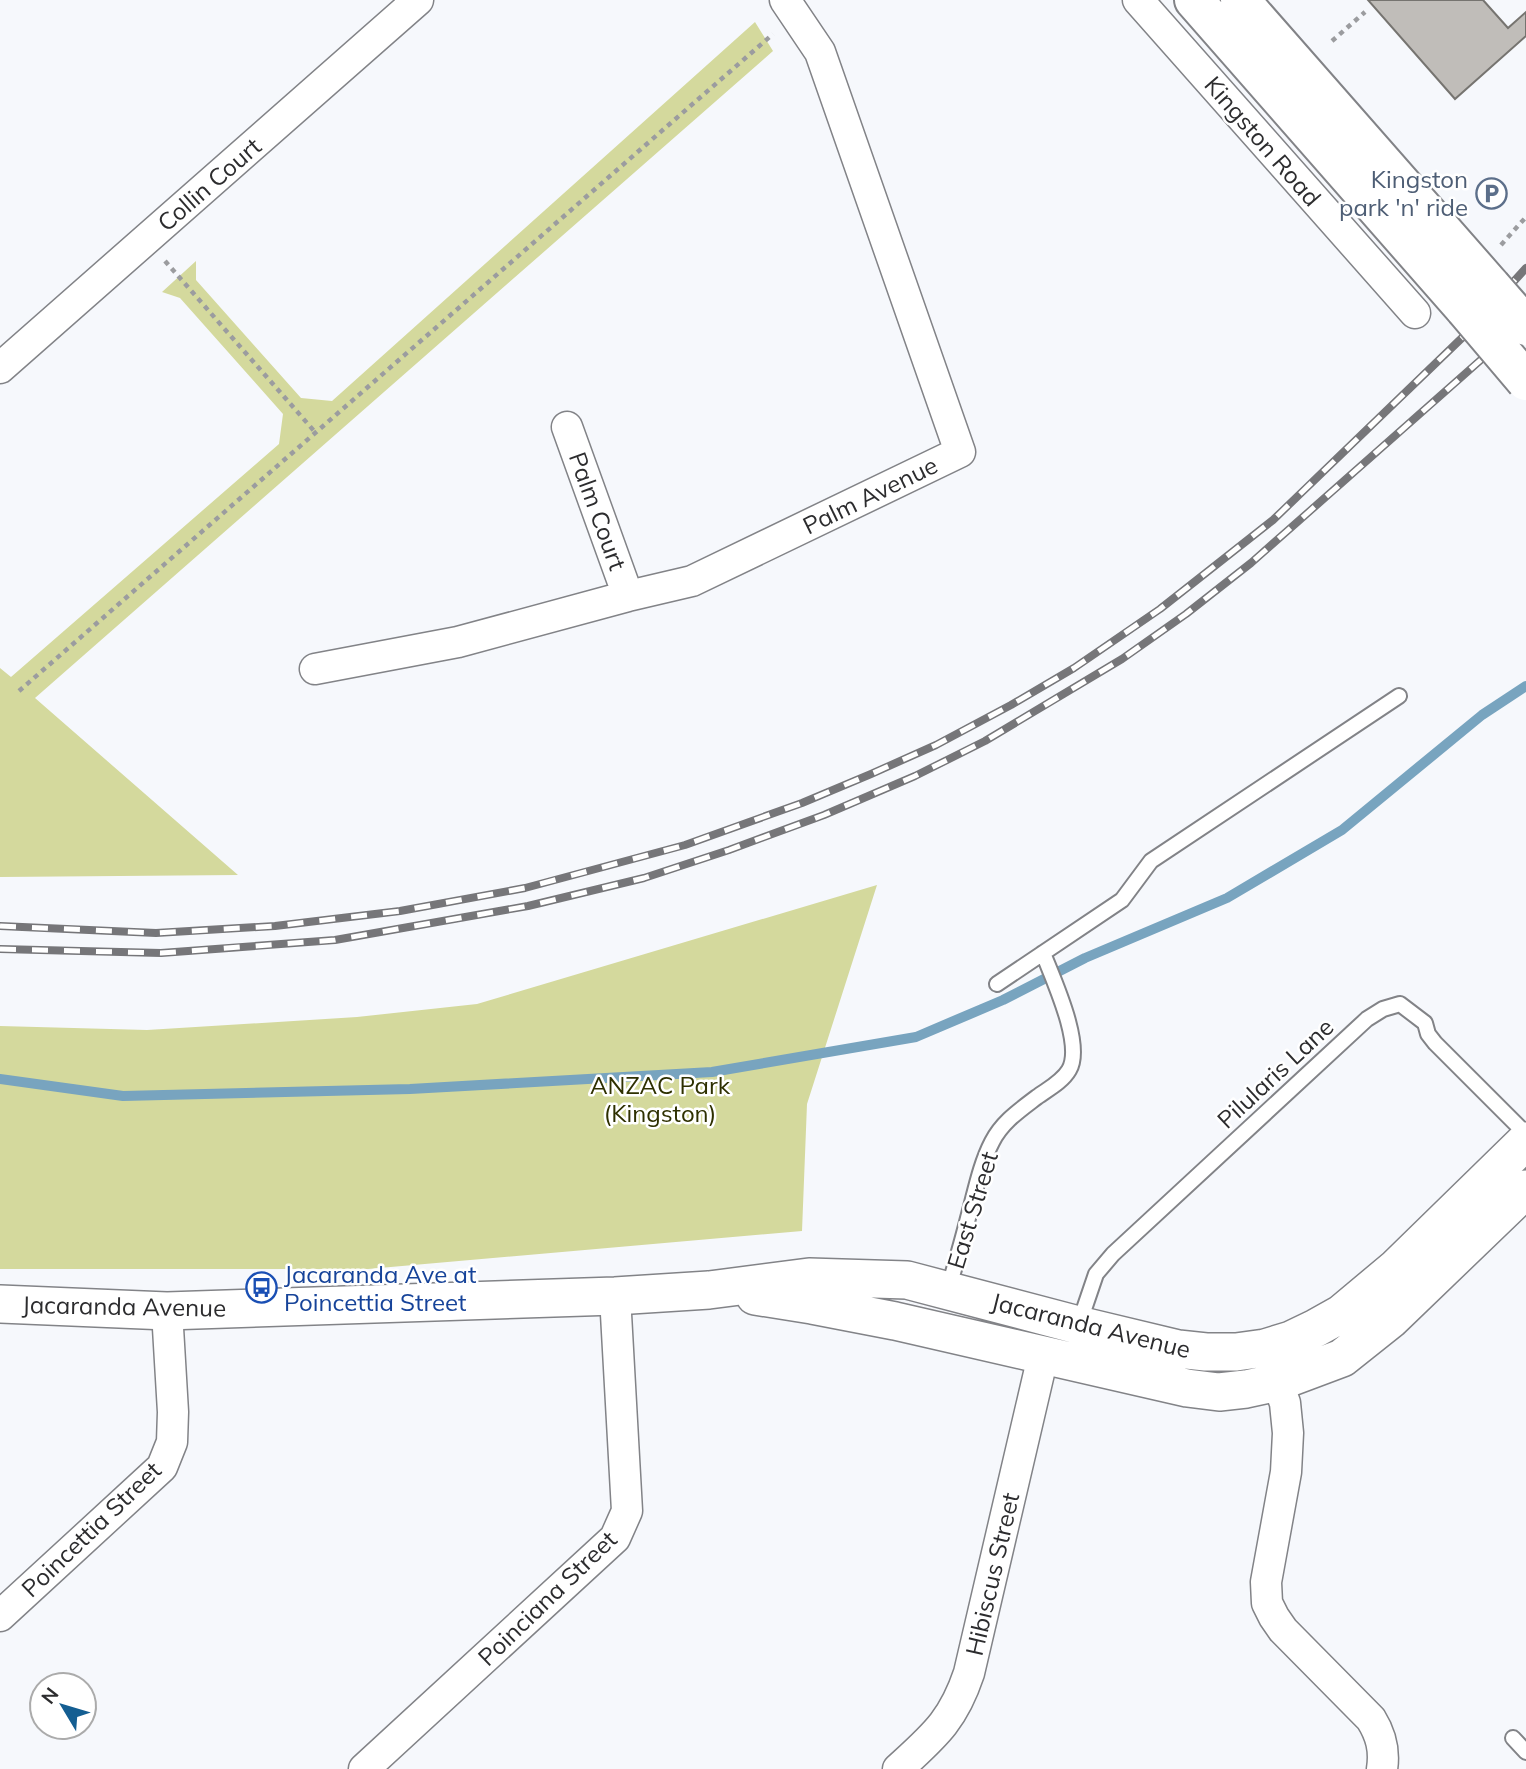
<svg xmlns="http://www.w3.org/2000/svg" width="1526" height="1769" font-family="Mulish,sans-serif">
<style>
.green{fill:#d4d99d}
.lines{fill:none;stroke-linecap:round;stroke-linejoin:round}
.stream{stroke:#78a4bf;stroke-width:10}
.building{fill:#c0bdb9;stroke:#767470;stroke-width:2}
.service-casing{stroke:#828387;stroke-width:18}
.minor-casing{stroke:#828387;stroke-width:33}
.tertiary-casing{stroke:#828387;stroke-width:40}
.primary-casing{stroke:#828387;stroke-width:42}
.path{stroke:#9b9c9f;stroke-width:4.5;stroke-dasharray:5 5;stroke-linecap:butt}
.service{stroke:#fff;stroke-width:14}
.minor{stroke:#fff;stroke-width:30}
.tertiary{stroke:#fff;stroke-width:37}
.primary{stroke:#fff;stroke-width:38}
.rail-casing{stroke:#767679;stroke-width:8}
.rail{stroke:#fff;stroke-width:5;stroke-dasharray:16;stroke-linecap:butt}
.primary-bridge-casing{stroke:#828387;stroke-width:42;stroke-linecap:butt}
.primary-bridge{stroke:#fff;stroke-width:38}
.labels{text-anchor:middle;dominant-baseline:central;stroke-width:5;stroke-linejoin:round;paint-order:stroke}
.street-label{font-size:24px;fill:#2c2c2e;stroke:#fff}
.service-label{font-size:24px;fill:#4e5e75;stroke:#fff;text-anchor:end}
.park-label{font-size:24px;fill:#2e3000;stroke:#fff}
.transit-label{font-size:24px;fill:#164399;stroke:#fff;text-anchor:start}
</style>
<rect width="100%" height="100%" fill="#f6f8fc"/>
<path class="green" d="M 755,22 L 773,51 L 35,698 L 238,875 L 0,877 L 0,668 L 11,677 L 279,444 L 283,414 L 180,298 L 162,292 L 196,261 L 196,280 L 301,398 L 332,401 Z
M 877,885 L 807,1104 L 802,1231 L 368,1269 L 0,1269 L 0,1026 L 147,1030 L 357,1017 L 477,1004 Z"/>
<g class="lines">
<path class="stream" d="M 0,1079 L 123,1096 L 410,1089 L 712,1072 L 916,1037 L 1003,1000 L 1085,958 L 1227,898 L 1342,830 L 1482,715 L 1526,686"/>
</g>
<path class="building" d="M 1368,0 L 1483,0 L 1508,28 L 1526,12 L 1526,36 L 1455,99 Z"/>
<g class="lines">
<defs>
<path id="service" d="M 997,984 L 1122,900 L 1151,861 L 1399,696
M 948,1290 C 955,1266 962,1242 968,1218 C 975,1193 980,1165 992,1142 C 1002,1122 1020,1110 1037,1097 C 1048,1089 1062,1082 1069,1070 C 1084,1045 1053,979 1043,953
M 1079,1324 L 1096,1274 L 1113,1254 L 1367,1019 L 1383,1009 L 1400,1004 L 1425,1023 L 1428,1034 L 1435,1043 L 1526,1134
M 1513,1738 L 1526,1752"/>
<path id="minor" d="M 1138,0 L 1415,313
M 0,368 L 418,0
M 567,427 L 628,596
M 315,669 L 458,642 L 628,596 L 692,581 L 960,452 L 820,52 L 785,0
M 1270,1362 L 1285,1403 L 1288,1433 L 1286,1472 L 1266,1582 L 1267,1603 L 1274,1617 L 1283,1630 L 1371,1719 C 1381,1735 1385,1750 1382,1769
M 0,1616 L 162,1467 L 172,1442 L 173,1412 L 167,1311
M 364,1769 L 615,1538 L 627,1511 L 615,1296
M 898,1769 C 934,1736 953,1721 969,1673 L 1043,1356"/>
<path id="tertiary" d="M 755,1296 L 812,1305 L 895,1321 L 1187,1388 L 1219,1392 L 1246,1389 L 1278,1382 L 1342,1358 L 1391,1319 L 1526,1189
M 0,1304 L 167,1311 L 615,1296 L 709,1290 L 809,1277 L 907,1280 L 1078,1325 L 1178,1349 L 1206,1352 L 1236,1352 L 1265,1348 L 1291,1340 L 1316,1328 L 1341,1314 L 1396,1268 L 1526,1141"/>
<path id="primary" d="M 1194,0 L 1465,309
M 1240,0 L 1491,286"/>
</defs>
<use href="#service" class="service-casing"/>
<use href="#minor" class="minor-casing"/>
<use href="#tertiary" class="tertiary-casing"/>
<use href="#primary" class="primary-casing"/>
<path class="path" d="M 1332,41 L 1365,12
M 1501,245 L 1526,217
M 165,261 L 315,432
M 19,691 L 773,34"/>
<use href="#service" class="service"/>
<use href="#minor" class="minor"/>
<use href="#tertiary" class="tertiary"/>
<use href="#primary" class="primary"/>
<defs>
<path id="rail" d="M 0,926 L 156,933 L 275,926 L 400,911 L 525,888 L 685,845 L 802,803 L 871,774 L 936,745 L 1011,705 L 1074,668 L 1160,609 L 1273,520 L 1465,335 L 1526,268
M 0,949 L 161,953 L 335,940 L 528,906 L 644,878 L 729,850 L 824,815 L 915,776 L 985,741 L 1122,659 L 1186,614 L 1251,563 L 1526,320"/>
</defs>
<use href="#rail" class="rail-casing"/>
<use href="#rail" class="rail"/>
<defs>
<path id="primary-bridge" d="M 1491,286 L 1526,326
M 1465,309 L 1526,381"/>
</defs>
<use href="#primary-bridge" class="primary-bridge-casing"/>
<use href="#primary-bridge" class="primary-bridge"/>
</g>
<defs>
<symbol id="parking-ring" viewBox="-11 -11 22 22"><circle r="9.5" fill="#fff" stroke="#5c6f8a" stroke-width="1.5"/><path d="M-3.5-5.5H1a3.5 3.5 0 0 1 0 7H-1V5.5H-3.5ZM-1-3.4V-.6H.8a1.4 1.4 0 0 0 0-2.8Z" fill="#5c6f8a"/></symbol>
<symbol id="bus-ring" viewBox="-11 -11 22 22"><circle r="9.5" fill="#fff" stroke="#1a4fb4" stroke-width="1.5"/><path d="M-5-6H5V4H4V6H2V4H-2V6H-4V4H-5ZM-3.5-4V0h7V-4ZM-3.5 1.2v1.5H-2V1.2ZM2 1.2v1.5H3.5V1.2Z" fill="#1a4fb4"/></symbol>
</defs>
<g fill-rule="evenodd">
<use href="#parking-ring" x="1474" y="176" width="35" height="35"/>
<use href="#bus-ring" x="244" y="1270" width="35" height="35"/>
</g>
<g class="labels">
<g class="street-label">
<text transform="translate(1263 141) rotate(49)">Kingston Road</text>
<text transform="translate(209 184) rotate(-41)">Collin Court</text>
<text transform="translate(870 495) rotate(-26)">Palm Avenue</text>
<text transform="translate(598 511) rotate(70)">Palm Court</text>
<text transform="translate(1275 1073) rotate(-43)">Pilularis Lane</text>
<text transform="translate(972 1210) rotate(-73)">East Street</text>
<text transform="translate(124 1306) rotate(1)">Jacaranda Avenue</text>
<text transform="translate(1091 1325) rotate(14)">Jacaranda Avenue</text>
<text transform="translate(91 1529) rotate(-44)">Poincettia Street</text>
<text transform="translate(992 1574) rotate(-77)">Hibiscus Street</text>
<text transform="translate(547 1598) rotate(-44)">Poinciana Street</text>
</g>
<g class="service-label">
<text x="1468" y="179">Kingston<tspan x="1468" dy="28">park 'n' ride</tspan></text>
</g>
<g class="park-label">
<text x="660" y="1085">ANZAC Park<tspan x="660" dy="28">(Kingston)</tspan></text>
</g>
<g class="transit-label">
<text x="284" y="1274">Jacaranda Ave at<tspan x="284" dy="28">Poincettia Street</tspan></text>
</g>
</g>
<g transform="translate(63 1706) rotate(308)"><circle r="33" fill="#ffffff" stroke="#ababab" stroke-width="2"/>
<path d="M0-5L12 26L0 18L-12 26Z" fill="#145e92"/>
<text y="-10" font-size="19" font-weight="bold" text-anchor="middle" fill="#2c2c2e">N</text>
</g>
</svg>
